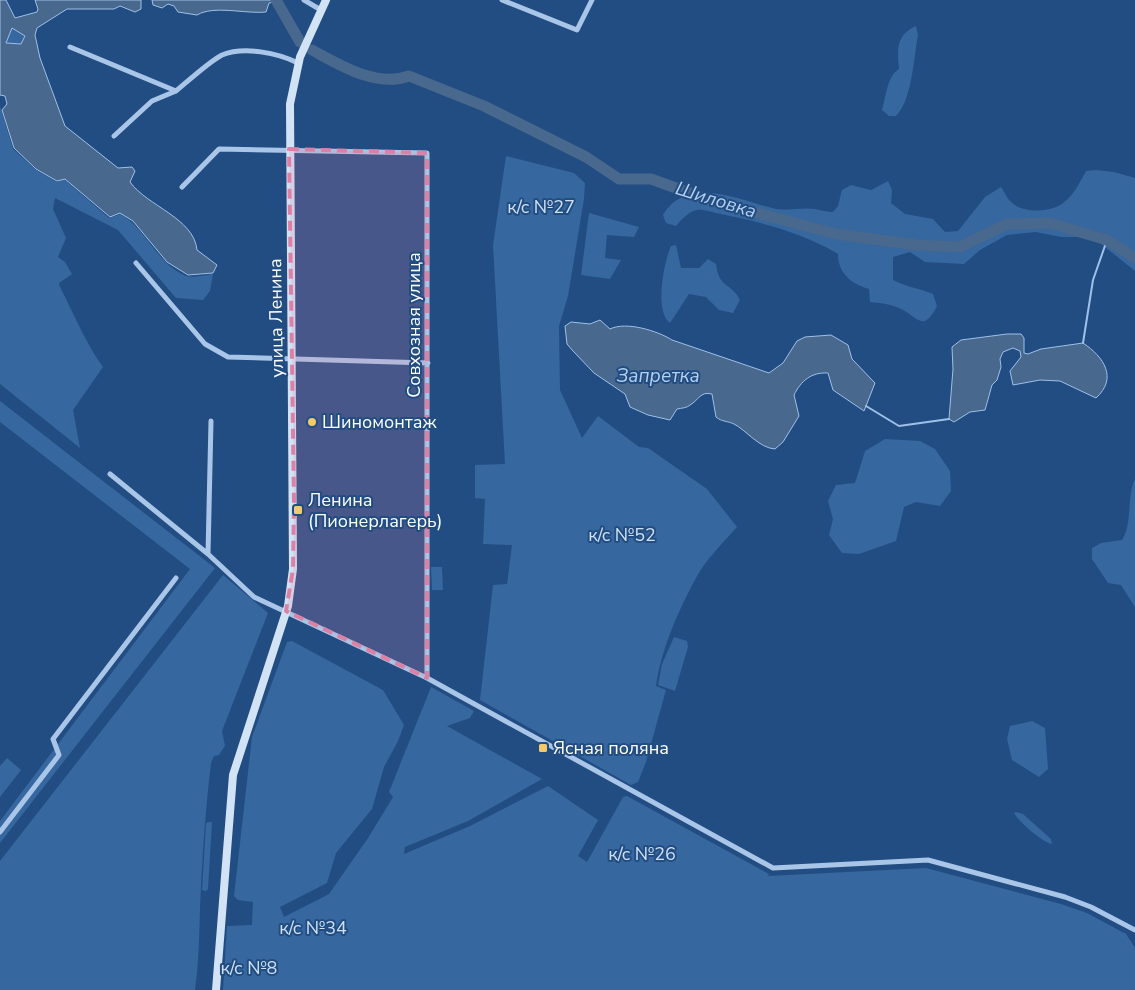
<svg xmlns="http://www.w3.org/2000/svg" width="1135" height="990" font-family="'Nunito Sans',sans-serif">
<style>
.green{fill:#36679f}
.water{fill:#48688e;stroke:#9dc1e9;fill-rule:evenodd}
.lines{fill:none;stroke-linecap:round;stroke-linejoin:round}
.stream{stroke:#9dc1e9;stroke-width:2}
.river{stroke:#48688e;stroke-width:11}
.street{stroke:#a9c6e8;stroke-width:5}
.secondary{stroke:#d3e3f6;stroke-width:8}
.marked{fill:#dd80a5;fill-opacity:0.2;stroke:#dd80a5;stroke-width:4;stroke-dasharray:10 6;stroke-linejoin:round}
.poi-dot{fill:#f3ca6b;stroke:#224d82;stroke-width:2}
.labels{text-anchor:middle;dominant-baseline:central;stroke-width:4;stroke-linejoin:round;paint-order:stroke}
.park-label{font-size:18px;fill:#cde0f6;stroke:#224d82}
.street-label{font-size:18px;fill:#fff;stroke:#224d82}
.poi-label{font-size:18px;fill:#fff;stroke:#224d82;text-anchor:start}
.water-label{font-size:19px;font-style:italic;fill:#b4d0ef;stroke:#224d82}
</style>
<rect width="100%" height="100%" fill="#224d82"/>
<path class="green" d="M 916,26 L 918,35 C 914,56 912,101 896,116 L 889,116 L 882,110 C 886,97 887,76 899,69 C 897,49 896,35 916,26 Z
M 12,28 L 25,36 L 21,44 L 6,43 Z
M 0,106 L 13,149 L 36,170 L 57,182 L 64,179 L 109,218 L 121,214 C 147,230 157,264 186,276 C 193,278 206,275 213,274 L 210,291 L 203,300 L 176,298 L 118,230 L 55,198 L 53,209 L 66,238 L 58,257 L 65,262 L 72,274 L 59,283 L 60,287 C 74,314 85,342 103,367 L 73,410 L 80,448 L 0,384 Z
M 506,156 L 574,173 L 585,183 L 584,199 L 568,296 L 559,326 L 560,390 L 582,438 L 598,416 L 639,447 L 648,448 L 707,489 L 737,527 C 723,543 706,559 696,578 C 678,611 661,650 656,686 L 666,690 L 646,762 L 638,782 L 631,785 L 480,700 L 493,585 L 507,584 L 512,545 L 483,544 L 485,499 L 475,498 L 475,465 L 505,464 L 493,245 Z
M 1096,170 L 1114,172 L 1135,178 L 1135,271 L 1100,243 L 1082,237 L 1061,237 L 1036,232 L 1007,235 L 980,250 L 964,264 L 925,262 L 910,252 L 893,257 L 893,280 C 906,287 919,288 933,294 L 937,306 C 923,334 917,316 901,309 C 891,304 880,303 870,302 L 869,289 C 851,284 838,273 838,254 C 802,232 757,221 716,213 C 711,212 703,209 697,210 C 689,211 681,220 676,226 L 666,223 L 663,215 C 688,174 740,201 776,209 C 789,211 802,207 815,209 C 821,210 827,212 833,212 L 838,206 L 842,190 L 851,185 L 871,190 L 888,181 L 892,190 L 891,203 L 905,214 L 933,219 L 945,232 L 958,231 L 985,197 L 1001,187 C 1005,193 1008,201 1015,205 C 1027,213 1052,212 1063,203 C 1074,195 1080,182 1086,171 Z
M 589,213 L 639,227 L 634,237 L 607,235 L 605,258 L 621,260 L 610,279 L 581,275 Z
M 676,245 L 681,268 L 699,268 L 708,259 L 716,264 C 719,289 731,282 740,300 L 733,313 L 719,310 L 706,297 L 689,294 L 670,323 C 654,312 664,261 671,246 Z
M 0,401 L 215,568 L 0,843 L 0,821 L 190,569 L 0,422 Z
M 885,439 L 920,441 L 935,449 L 950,471 L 951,491 L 940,506 L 916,502 L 904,507 L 896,541 L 859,554 L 842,553 L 829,535 L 833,519 L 828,501 L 836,485 L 855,483 L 865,451 Z
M 1135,479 L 1135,607 L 1121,585 L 1108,583 L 1092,559 L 1092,548 L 1101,543 L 1122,540 C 1133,523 1126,498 1135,479 Z
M 431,567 L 442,567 L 443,590 L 432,590 Z
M 223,575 L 268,613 L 222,731 L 225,746 L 219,755 L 214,756 L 211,763 C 206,804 203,845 201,886 C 199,921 200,955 195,990 L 0,990 L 0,861 Z
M 674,637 L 687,641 L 688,647 L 675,691 L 658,685 L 662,664 Z
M 292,641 L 383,690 L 404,725 L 398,741 L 384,767 L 372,809 L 336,853 L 327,883 L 280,907 L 284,917 L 329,894 L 368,838 L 393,797 L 389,792 L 431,687 L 474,711 L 470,718 L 447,726 L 542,779 L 468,821 L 405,847 L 404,854 L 470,826 L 548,786 L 598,820 L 578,856 L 587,862 L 623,797 L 627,796 L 769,874 L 768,876 L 926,868 L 1061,904 L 1087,913 L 1126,934 L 1135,948 L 1135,990 L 223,990 L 227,926 L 252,925 L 253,902 L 238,900 L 234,896 L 252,737 L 287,642 Z
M 1032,721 L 1045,728 L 1048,769 L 1039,777 L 1012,760 L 1007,739 L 1010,726 Z
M 7,758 L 21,770 L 0,797 L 0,766 Z
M 1016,812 L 1023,814 L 1051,839 L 1052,844 C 1042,842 1019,822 1014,813 Z
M 209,822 L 212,822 L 208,889 L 206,891 L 202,890 L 206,823 Z"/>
<path class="water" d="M 0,0 L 6,0 L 15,18 L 37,12 L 38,9 L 35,0 L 141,0 L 141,9 L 135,12 L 120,6 L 114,9 L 67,9 L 37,28 L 35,35 L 40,58 L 65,126 L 118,168 L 132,167 L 135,171 L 130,182 C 147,206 194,218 197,250 L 217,265 L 213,273 L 188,275 L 167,262 L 133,221 L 120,213 L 110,217 L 65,179 L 57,181 L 36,169 L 14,148 L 2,110 L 7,104 L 5,96 L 0,95 ZM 12,28 L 25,36 L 21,44 L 6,43 Z
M 152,0 L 280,0 L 282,2 L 281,7 L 274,2 L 269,3 L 266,12 C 244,14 214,5 197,15 L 178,12 L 174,6 L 168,4 L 162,8 L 153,5 Z
M 600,320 L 610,329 C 626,321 658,331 672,340 L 769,373 L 783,363 L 797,341 L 805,337 L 831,335 L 848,345 L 852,359 L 875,383 L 864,411 L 833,390 L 828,373 C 811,372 801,381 794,395 L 799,416 L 783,442 L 775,449 C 759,448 746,430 734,424 C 728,421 722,422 716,417 L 712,394 C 700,391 699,400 690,405 C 687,408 682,408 677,409 L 670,420 L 648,415 L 630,407 L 625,394 L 594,373 L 573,351 L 567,344 L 565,326 L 571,322 L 590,324 Z
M 1007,334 L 1021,334 L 1024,338 L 1024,353 L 1028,354 L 1041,349 L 1083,343 C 1104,357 1118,378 1096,398 L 1060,381 L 1040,380 L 1013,385 L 1010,371 L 1021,357 L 1020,351 L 1013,348 L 1003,352 L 1000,359 L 1001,367 L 997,380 L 992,385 L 985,410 L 970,412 L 954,422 L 949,419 L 953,369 L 952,347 L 961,340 Z"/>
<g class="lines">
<path class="stream" d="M 1083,343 L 1093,280 L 1107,240
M 866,406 L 899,426 L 949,419"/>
<path class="river" d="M 276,0 L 300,42
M 312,50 C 340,65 376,88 409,76 L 484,106 L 586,157 L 619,179 L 651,179 L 709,200 L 836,234 L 917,245 L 960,247 L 1007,224 L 1050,223 L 1107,240 L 1135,258"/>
<path class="street" d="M 304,0 L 321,10
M 502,0 L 577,30 L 592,0
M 70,47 L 176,91 C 187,82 210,61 222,55 C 244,46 278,53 298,63
M 114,136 L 152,101 L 176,91
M 182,187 L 219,149 L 427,153 L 427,678
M 136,263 L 205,344 L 228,357 L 428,363
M 110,474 L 208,554 L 254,597 L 427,678 L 773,868 L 928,860 L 1065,897 L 1091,907 L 1135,930
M 208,554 L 211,421
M 0,832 L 59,755 L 53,739 L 176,578"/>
<path class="secondary" d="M 216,990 L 233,775 L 288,606 L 293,569 L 290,104 L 300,57 L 326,0"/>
</g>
<path class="marked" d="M 289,149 L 427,153 L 427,678 L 286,611 L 293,569 L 294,503 Z"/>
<g class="poi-dot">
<circle cx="312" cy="422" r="5"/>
<rect x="293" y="505" width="10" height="10" rx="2.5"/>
<rect x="538" y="743" width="10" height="10" rx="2.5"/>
</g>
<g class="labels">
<g class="park-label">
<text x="541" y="207">к/с №27</text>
<text x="622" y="535">к/с №52</text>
<text x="642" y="854">к/с №26</text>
<text x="313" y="928">к/с №34</text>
<text x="249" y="968">к/с №8</text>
</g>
<g class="street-label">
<text transform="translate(276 318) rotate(-91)">улица Ленина</text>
<text transform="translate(414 325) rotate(-90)">Совхозная улица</text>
</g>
<g class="poi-label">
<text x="322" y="422">Шиномонтаж</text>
<text x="308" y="500">Ленина<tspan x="308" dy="21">(Пионерлагерь)</tspan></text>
<text x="553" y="748">Ясная поляна</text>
</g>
<g class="water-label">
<text transform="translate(716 200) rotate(17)">Шиловка</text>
<text x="658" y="376">Запретка</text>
</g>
</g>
</svg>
